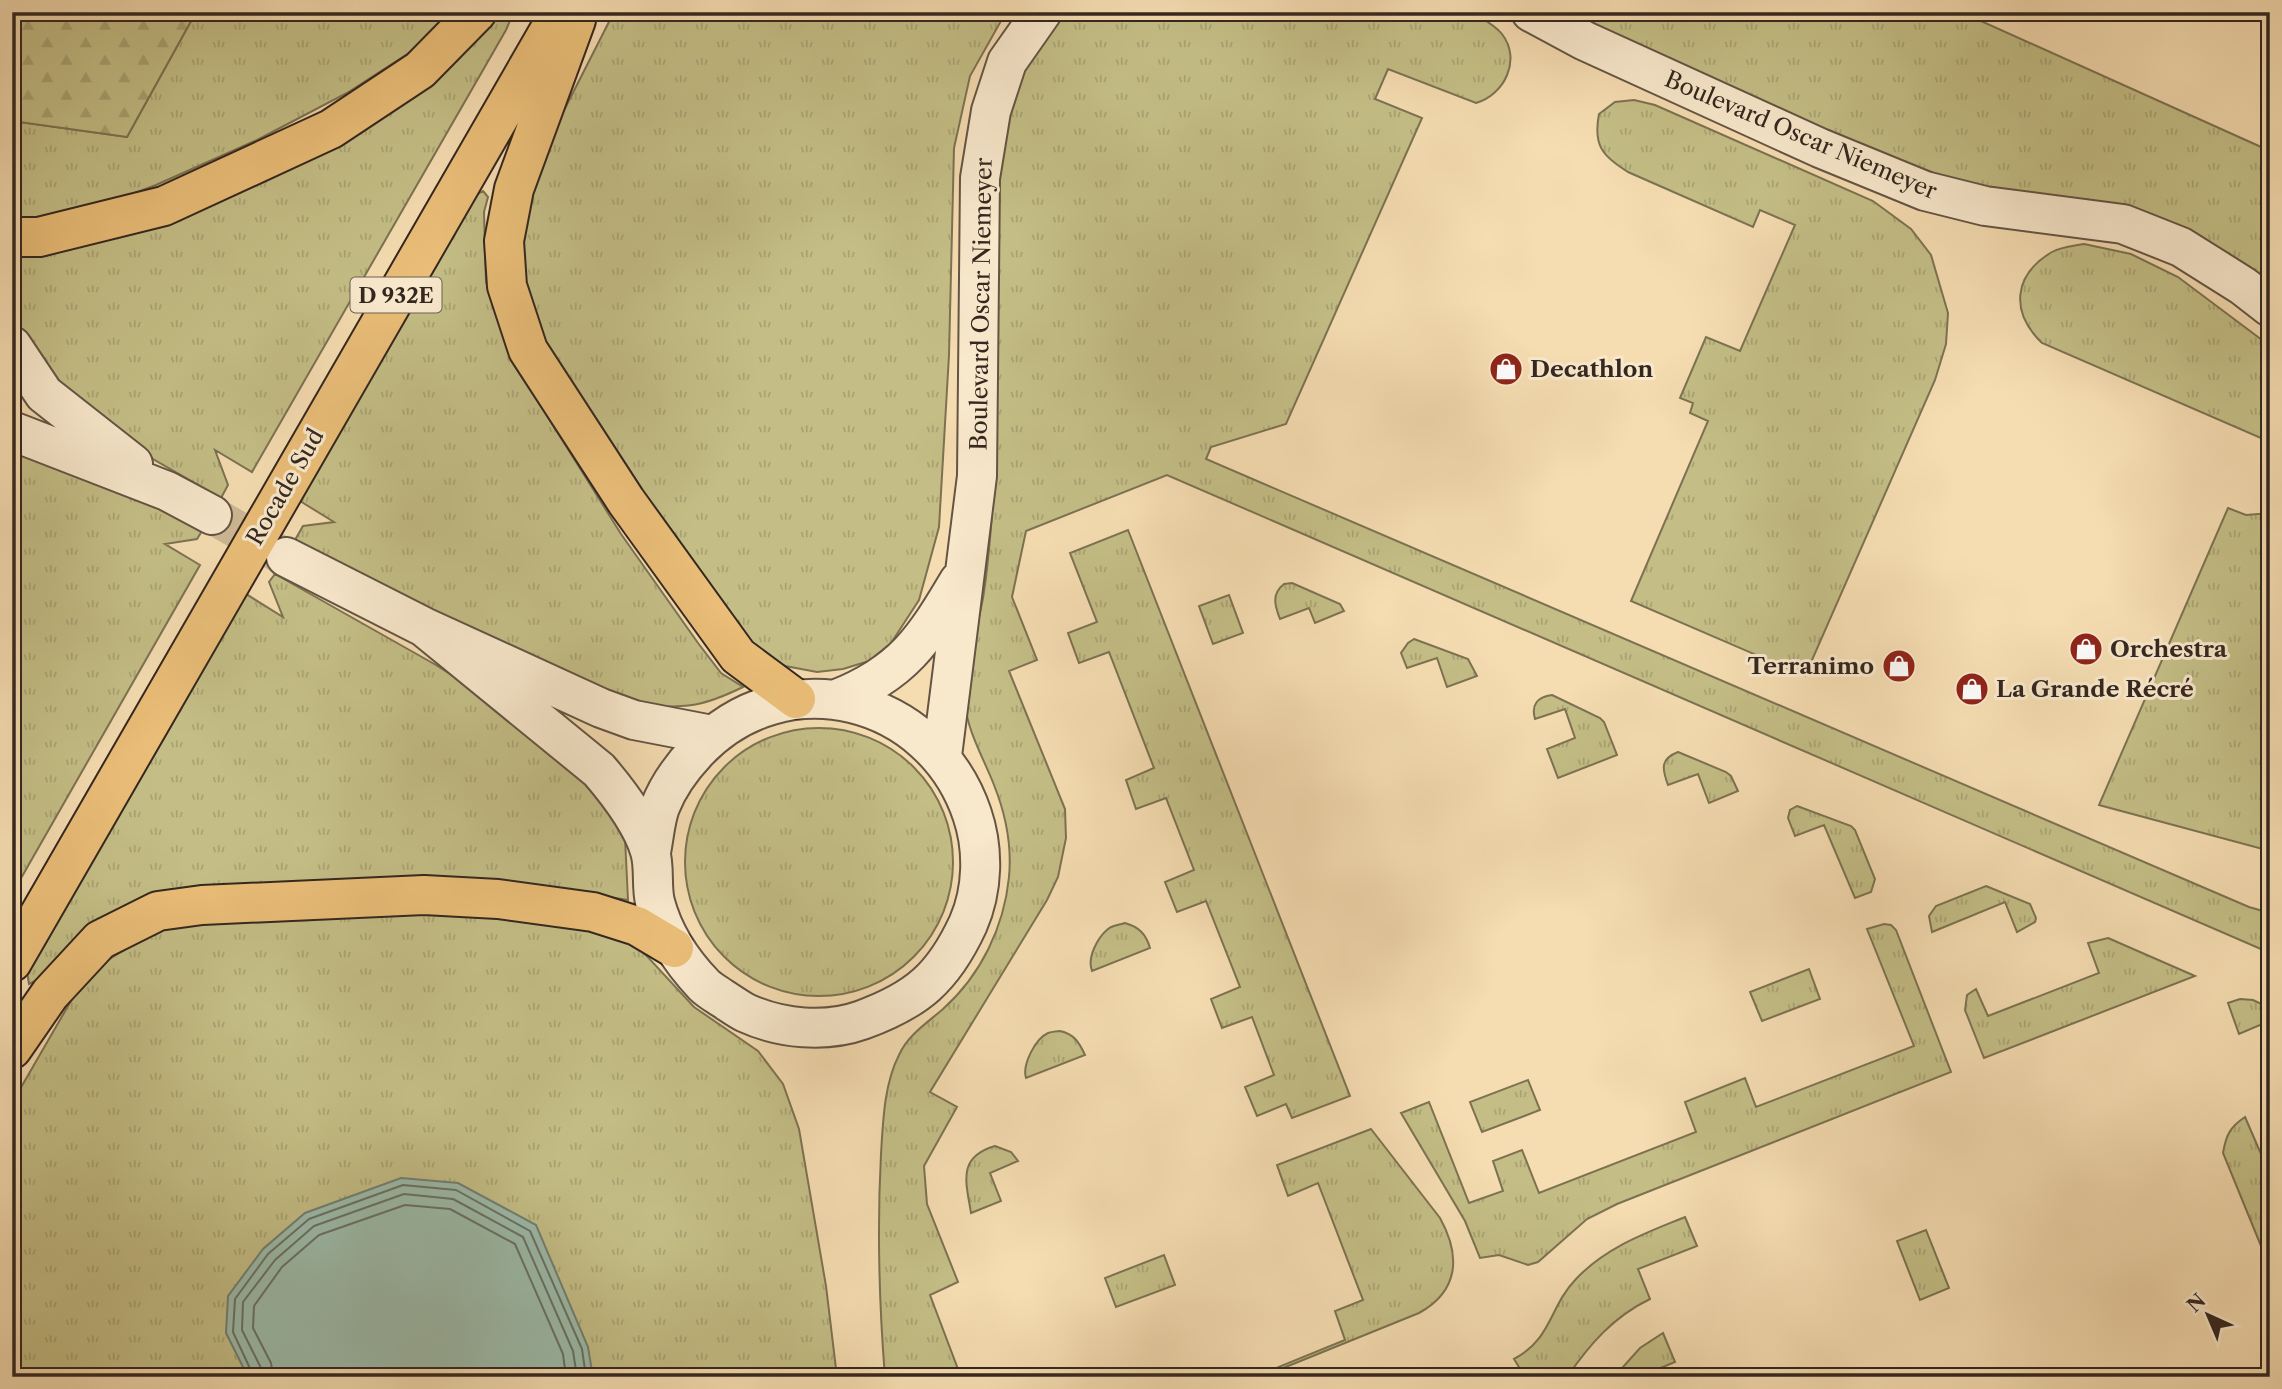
<svg xmlns="http://www.w3.org/2000/svg" width="2282" height="1389" font-family="'Libre Caslon Text',serif">
<style>
.grass{fill:url(#grass-tufts);stroke:#7c7252;stroke-width:2}
.forest{fill:url(#forest-firs);stroke:#7c7252;stroke-width:2}
.water{fill:#9cbcac;stroke:#728074;stroke-width:2}
.lines{fill:none;stroke-linecap:round;stroke-linejoin:round}
.shore{stroke:#687266;stroke-width:2}
.minor-tunnel{stroke:#ceb894;stroke-width:38;stroke-dasharray:38 19;stroke-linecap:butt}
.minor-casing{stroke:#645444;stroke-width:42}
.major-casing{stroke:#34271f;stroke-width:42}
.minor{stroke:#f8e8cc;stroke-width:38}
.major{stroke:#eabe78;stroke-width:38}
.labels{text-anchor:middle;dominant-baseline:central;stroke-width:6;stroke-linejoin:round;paint-order:stroke}
.shield{fill:#f8e8cc;stroke:#6f6153;stroke-width:2}
.shield-label{font-size:21px;font-weight:bold;fill:#34271f}
.street-label{font-size:23px;fill:#34271f;stroke:#f8e8cc}
.poi-label{font-size:23px;font-weight:bold;fill:#34271f;stroke:#f8e8cc;text-anchor:start}
</style>
<defs>
<pattern id="grass-tufts" width="24" height="20" patternUnits="userSpaceOnUse" patternTransform="scale(1.75)"><rect width="24" height="20" fill="#c4be86"/><path d="M3 7l-1-3M5 7V3M7 7l1-3M15 17l-1-3M17 17v-4M19 17l1-3" fill="none" stroke="#a9a373"/></pattern>
<pattern id="forest-firs" width="22" height="20" patternUnits="userSpaceOnUse" patternTransform="scale(1.75)"><rect width="22" height="20" fill="#c4be86"/><path d="M5 1l3.5 6h-7zM16 11l3.5 6h-7z" fill="#a9a373"/></pattern>
</defs>
<rect width="100%" height="100%" fill="#f5dcb1"/>
<filter id="stains"><feTurbulence type="fractalNoise" baseFrequency=".00286" numOctaves="4"/><feColorMatrix values="0 0 0 0 .2 0 0 0 0 .09 0 0 0 0 .02 0 0 0 .5 -.17"/></filter>
<radialGradient id="worn" r=".72"><stop offset=".6" stop-color="#630" stop-opacity="0"/><stop offset="1" stop-color="#630" stop-opacity=".3"/></radialGradient>
<path class="grass" d="M 196,12 L 454,12 L 412,51 L 347,93 L 259,139 L 156,185 L 82,213 L 12,226 L 12,121 L 127,137 Z
M 509,12 L 512,16 L 506,30 L 252,472 L 215,450 L 228,485 L 221,498 L 132,447 L 51,378 L 27,350 L 12,317 L 12,257 L 43,251 L 131,224 L 487,25 L 498,14 Z
M 614,12 L 1006,12 L 970,76 L 954,148 L 949,355 L 939,527 L 919,600 L 891,643 L 869,661 L 843,669 L 817,672 L 785,666 L 749,648 L 531,330 L 518,235 L 554,130 Z
M 1066,12 L 1471,12 C 1482,19 1494,24 1502,34 C 1522,60 1504,95 1476,103 L 1388,69 L 1375,99 L 1422,118 L 1286,424 L 1211,447 L 1206,459 L 2249,907 L 2270,913 L 2270,953 L 1167,475 L 1026,531 L 1012,597 L 1037,660 L 1009,671 L 1065,809 L 1066,838 L 1058,877 L 1047,900 L 930,1092 L 957,1107 L 924,1166 L 927,1204 L 958,1282 L 930,1295 L 961,1377 L 885,1377 C 879,1302 877,1229 881,1154 C 883,1122 884,1084 899,1055 C 908,1035 927,1023 943,1009 C 981,975 1004,927 1009,877 C 1012,845 1006,815 994,785 C 984,759 968,733 965,704 C 963,671 977,631 983,598 C 987,574 989,550 991,527 C 997,445 995,363 995,282 C 995,225 991,166 1007,110 C 1012,94 1024,65 1033,51 C 1042,37 1055,25 1066,12 Z
M 1564,12 L 1961,12 L 2270,151 L 2270,289 L 1888,157 Z
M 1634,100 L 1655,105 L 1873,201 L 1911,229 L 1931,255 L 1948,313 L 1946,344 L 1935,380 L 1805,676 L 1631,601 L 1708,421 L 1690,413 L 1693,403 L 1680,398 L 1706,337 L 1740,351 L 1795,225 L 1760,210 L 1753,227 L 1628,172 C 1602,156 1593,145 1599,114 L 1615,102 Z
M 483,191 L 488,197 L 484,212 L 486,282 L 513,361 L 621,534 L 698,643 L 721,673 L 743,687 C 702,707 687,708 642,706 L 414,608 L 295,540 L 303,526 L 334,522 L 300,501 L 476,195 Z
M 2084,244 L 2131,254 L 2178,277 L 2270,346 L 2270,442 L 2042,343 C 2010,312 2013,275 2052,252 C 2061,247 2074,246 2084,244 Z
M 12,445 L 136,497 L 202,531 L 197,539 L 165,544 L 200,565 L 12,894 Z
M 2228,508 L 2246,515 L 2270,513 L 2270,851 L 2099,805 Z
M 1128,530 L 1350,1096 L 1292,1118 L 1286,1104 L 1257,1116 L 1245,1087 L 1274,1075 L 1252,1017 L 1222,1028 L 1211,999 L 1240,987 L 1206,901 L 1177,912 L 1165,882 L 1194,870 L 1166,798 L 1136,809 L 1126,780 L 1154,768 L 1109,652 L 1079,663 L 1068,633 L 1097,622 L 1070,553 Z
M 275,574 L 436,665 L 481,694 L 600,797 L 625,838 L 628,900 L 584,893 L 224,887 L 29,984 L 27,971 L 246,594 L 283,617 L 269,582 Z
M 1292,583 L 1340,604 L 1344,611 L 1315,623 L 1309,608 L 1280,619 C 1275,606 1271,594 1284,584 Z
M 1229,595 L 1243,633 L 1213,644 L 1199,606 Z
M 1414,639 L 1468,659 L 1477,676 L 1447,687 L 1437,658 L 1407,668 L 1401,653 L 1408,643 Z
M 1552,695 L 1600,718 L 1604,722 L 1617,755 L 1558,778 L 1547,749 L 1575,738 L 1565,709 L 1535,719 C 1531,705 1537,697 1552,695 Z
M685 862a134 134 0 1 1 268 0a134 134 0 1 1-268 0Z
M 1678,752 L 1726,772 L 1731,776 L 1738,791 L 1709,803 L 1698,774 L 1668,785 C 1662,769 1660,759 1678,752 Z
M 1797,806 L 1851,826 L 1855,830 L 1875,879 L 1871,892 L 1855,898 L 1824,825 L 1795,836 L 1788,818 L 1790,810 Z
M 1986,886 L 2030,904 L 2036,918 L 2035,922 L 2017,932 L 2005,902 L 1932,932 L 1929,916 L 1936,906 Z
M 372,906 L 563,919 L 633,941 L 694,1007 L 758,1051 L 783,1084 L 799,1129 L 826,1286 L 837,1377 L 12,1377 L 12,1103 L 79,987 L 103,963 L 154,932 L 208,918 Z
M 1125,923 C 1139,927 1146,934 1150,948 L 1092,971 C 1087,958 1097,938 1108,929 C 1113,925 1119,925 1125,923 Z
M 1884,924 L 1891,925 L 1896,930 L 1951,1072 L 1617,1204 L 1587,1219 L 1538,1262 L 1528,1265 L 1499,1255 L 1480,1258 L 1465,1221 L 1401,1113 L 1429,1102 L 1469,1203 L 1503,1191 L 1493,1161 L 1522,1150 L 1539,1193 L 1696,1132 L 1685,1102 L 1745,1078 L 1756,1107 L 1914,1046 L 1867,929 Z
M 2108,938 L 2195,976 L 1984,1058 L 1965,1010 L 1967,995 L 1976,989 L 1988,1016 L 2099,973 L 2088,943 Z
M 1809,969 L 1820,999 L 1762,1021 L 1750,992 Z
M 2240,999 L 2253,1000 L 2270,1008 L 2270,1027 L 2267,1022 L 2239,1034 L 2228,1003 Z
M 1060,1031 C 1074,1034 1079,1042 1085,1055 L 1026,1078 C 1022,1065 1035,1039 1048,1033 C 1050,1032 1058,1031 1060,1031 Z
M 1528,1080 L 1540,1110 L 1482,1132 L 1470,1102 Z
M 2245,1117 L 2261,1154 L 2270,1151 L 2270,1268 L 2223,1153 C 2226,1135 2230,1127 2245,1117 Z
M 1371,1129 L 1440,1218 C 1461,1256 1459,1291 1419,1313 L 1261,1377 L 1254,1377 L 1345,1340 L 1335,1311 L 1363,1300 L 1318,1183 L 1288,1196 L 1277,1165 Z
M 995,1146 L 1011,1152 L 1018,1161 L 990,1173 L 1001,1201 L 971,1213 C 966,1182 957,1157 995,1146 Z
M 1685,1217 L 1697,1246 L 1638,1269 L 1650,1299 C 1613,1317 1590,1344 1567,1377 L 1525,1377 L 1514,1359 C 1552,1339 1549,1307 1576,1279 C 1606,1247 1646,1233 1685,1217 Z
M 1926,1230 L 1949,1288 L 1920,1300 L 1897,1241 Z
M 1164,1255 L 1175,1285 L 1116,1307 L 1105,1278 Z
M 1663,1333 L 1675,1362 L 1639,1377 L 1614,1377 L 1640,1348 Z"/>
<path class="forest" d="M 12,12 L 196,12 L 127,137 L 12,121 Z"/>
<path class="water" d="M 401,1178 L 458,1183 L 536,1225 L 588,1347 L 593,1377 L 248,1377 L 226,1333 L 228,1296 L 263,1249 L 305,1213 Z"/>
<g class="lines">
<path class="shore" d="M 254,1377 L 233,1332 L 235,1299 L 268,1254 L 309,1219 L 403,1185 L 456,1190 L 530,1231 L 582,1349 L 586,1377
M 263,1377 L 261,1368 L 242,1330 L 243,1302 L 275,1260 L 314,1226 L 404,1194 L 453,1199 L 523,1237 L 573,1351 L 577,1377
M 273,1377 L 271,1363 L 253,1328 L 254,1306 L 282,1267 L 319,1235 L 405,1205 L 450,1209 L 515,1244 L 563,1354 L 566,1377"/>
<path class="minor-tunnel" d="M 212,515 L 283,556"/>
<defs>
<path id="minor" d="M 1531,12 L 1585,41 L 1820,148 L 1925,191 L 1985,206 L 2123,224 L 2181,247 L 2243,286 L 2270,307
M 12,346 L 44,394 L 133,464
M 12,431 L 167,491 L 212,515
M 286,557 L 424,627 L 601,708 L 634,720 L 712,735
M 424,627 L 599,770 C 617,791 642,824 650,851 C 655,867 651,886 655,902 C 663,933 682,962 704,985 C 709,990 716,994 722,998 C 730,1003 738,1009 746,1013 C 781,1029 826,1033 862,1020 C 917,1000 943,978 968,924 C 983,890 984,849 972,814 C 932,696 785,658 697,751 C 682,767 668,786 660,807 C 655,821 654,837 651,852
M 837,699 C 903,673 924,640 959,581
M 942,756 L 977,476 L 980,178 L 991,111 L 1007,62 L 1042,12"/>
<path id="major" d="M 576,20 L 514,189 L 504,241 L 507,286 L 528,350 L 626,501 L 738,656 L 796,699
M 12,237 L 39,237 L 164,206 L 331,129 L 420,70 L 477,12
M 12,962 L 560,12
M 12,1049 L 50,994 L 100,940 L 158,911 L 202,905 L 424,895 L 498,899 L 593,912 L 637,926 L 674,948"/>
</defs>
<use href="#minor" class="minor-casing"/>
<use href="#major" class="major-casing"/>
<use href="#minor" class="minor"/>
<use href="#major" class="major"/>
</g>
<defs>
<symbol id="shop-disc" viewBox="-11 -11 22 22"><circle r="9.5" fill="#8f2418" stroke="#f8e8cc"/><path d="M-5-2.5h2.3a2.7 3.5 0 0 1 5.4 0H5L5.5 6h-11ZM-1.5-2.5h3a1.5 2.3 0 0 0-3 0Z" fill="#fff"/></symbol>
</defs>
<g fill-rule="evenodd">
<use href="#shop-disc" x="1487" y="350" width="38" height="38"/>
<use href="#shop-disc" x="2067" y="630" width="38" height="38"/>
<use href="#shop-disc" x="1880" y="647" width="38" height="38"/>
<use href="#shop-disc" x="1953" y="670" width="38" height="38"/>
</g>
<g class="labels">
<rect class="shield" x="350.5" y="277.5" width="91" height="35" rx="5"/>
<g class="shield-label">
<text x="396" y="295">D 932E</text>
</g>
<g class="street-label">
<text transform="translate(1801 135) rotate(23)">Boulevard Oscar Niemeyer</text>
<text transform="translate(981 304) rotate(-89)">Boulevard Oscar Niemeyer</text>
<text transform="translate(285 487) rotate(-60)">Rocade Sud</text>
</g>
<g class="poi-label">
<text x="1530" y="369">Decathlon</text>
<text x="2110" y="649">Orchestra</text>
<text x="1874" y="666" text-anchor="end">Terranimo</text>
<text x="1996" y="689">La Grande Récré</text>
</g>
</g>
<rect width="2282" height="1389" fill="none" stroke="#f5dcb1" stroke-width="42"/>
<rect x="14" y="14" width="2254" height="1361" fill="none" stroke="#34271f" stroke-width="3.5"/>
<rect x="21" y="21" width="2240" height="1347" fill="none" stroke="#34271f" stroke-width="2"/>
<g transform="translate(2208 1315) rotate(316)" stroke="#f8e8cc" stroke-width="5" paint-order="stroke">
<path d="M0-5L12 26L0 18L-12 26Z" fill="#34271f"/>
<text y="-10" font-size="19" font-weight="bold" text-anchor="middle" fill="#34271f">N</text>
</g>
<rect width="100%" height="100%" filter="url(#stains)"/>
<rect width="100%" height="100%" fill="url(#worn)"/>
</svg>
